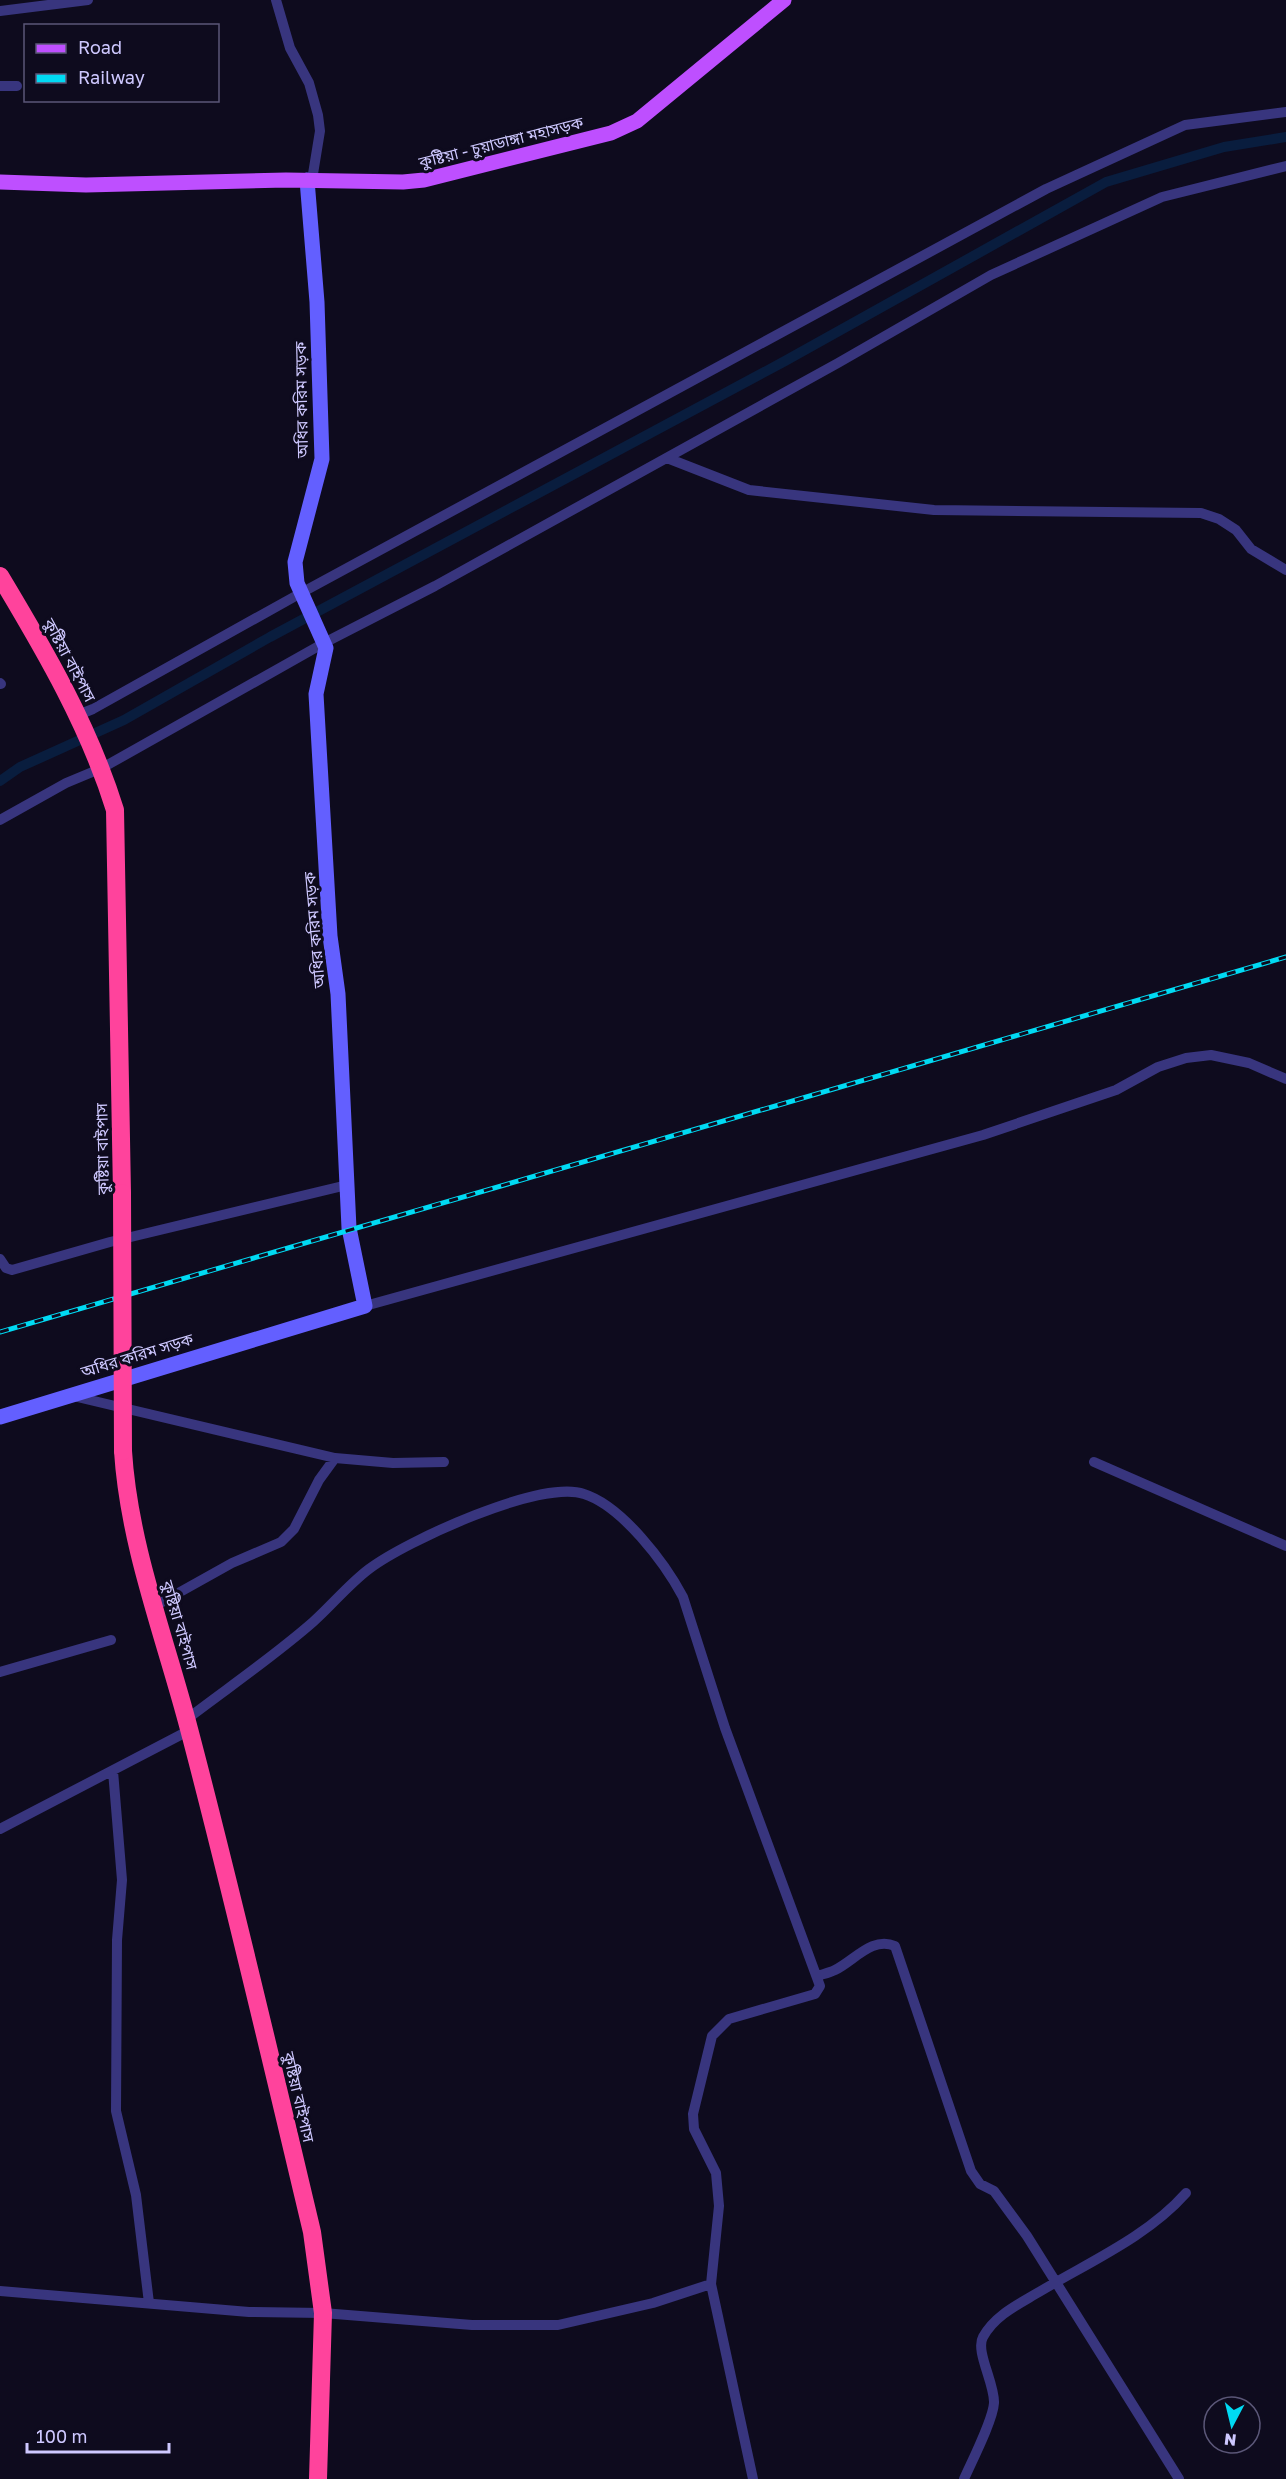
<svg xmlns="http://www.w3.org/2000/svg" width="1286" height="2479" font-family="'Golos Text','Noto Sans Bengali',sans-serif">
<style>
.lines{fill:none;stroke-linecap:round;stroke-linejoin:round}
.canal{stroke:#091d3e;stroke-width:10}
.street{stroke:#38357e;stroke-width:10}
.secondary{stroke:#635fff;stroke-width:15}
.primary{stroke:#be4fff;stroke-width:15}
.highway{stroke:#ff439c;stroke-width:18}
.rail-casing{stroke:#00daf3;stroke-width:5}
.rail{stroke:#0e0b1e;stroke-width:3;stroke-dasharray:9;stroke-linecap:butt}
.highway-bridge{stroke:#ff439c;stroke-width:18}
.labels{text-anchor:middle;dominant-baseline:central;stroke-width:6;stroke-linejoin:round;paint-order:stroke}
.street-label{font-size:16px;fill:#cec8ff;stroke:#0e0b1e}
</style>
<rect width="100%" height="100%" fill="#0e0b1e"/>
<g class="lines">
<path class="canal" d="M 0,781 L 20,767 L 124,720 L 270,637 L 785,361 L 1106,182 L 1224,147 L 1286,137"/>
<path class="street" d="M 276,0 L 290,48 L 309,83 L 318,115 L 320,131 L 312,180
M 0,11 L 88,0
M 0,86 L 17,86
M 667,458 L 749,490 L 934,510 L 1201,513 L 1219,519 L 1236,530 L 1251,549 L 1286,570
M 0,683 L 1,684
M 78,715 L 93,709 L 301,593 L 1046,189 L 1185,125 L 1286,112
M 0,820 L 66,783 L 102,768 L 324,643 L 435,586 L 838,363 L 991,275 L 1162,197 L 1286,166
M 0,1259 L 6,1268 L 12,1270 L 110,1242 L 347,1185
M 365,1306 L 983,1135 L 1116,1090 L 1158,1067 L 1186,1058 L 1211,1055 L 1249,1063 L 1286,1079
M 73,1396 L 335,1458 L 393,1463 L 444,1462
M 1094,1462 L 1286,1546
M 155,1606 L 232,1563 L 281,1542 L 294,1529 L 319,1480 L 335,1458
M 0,1672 L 111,1640
M 187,1719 C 229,1687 273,1657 313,1622 C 332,1605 349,1584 369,1569 C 406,1541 541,1479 584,1494 C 622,1506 665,1563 683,1597 L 725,1728 L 820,1986 L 815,1994 L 729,2019 L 712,2036 L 693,2114 L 694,2129 L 716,2173 L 719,2206 L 711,2284 L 753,2479
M 113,1771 L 122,1880 L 117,1940 L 116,2111 L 136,2195 L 149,2303
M 0,1829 L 190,1730
M 817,1976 C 823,1974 829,1973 835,1970 C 854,1961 872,1936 895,1946 L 971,2171 L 980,2184 L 994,2191 L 1027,2236 L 1179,2479
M 0,2291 L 249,2312 L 323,2313 L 472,2325 L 558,2325 L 653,2303 L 711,2284
M 964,2479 C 972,2461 993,2420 994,2403 C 995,2384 975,2351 983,2337 C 995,2315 1019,2304 1039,2292 C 1089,2262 1147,2237 1186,2193"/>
<path class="secondary" d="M 0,1417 L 365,1306 L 349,1228 L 338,994 L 330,936 L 316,694 L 326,648 L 297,583 L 295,562 L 322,459 L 317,302 L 307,180"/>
<path class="primary" d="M 0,182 L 86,185 L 286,180 L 403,182 L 424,180 L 611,133 L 637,121 L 784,0"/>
<path class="highway" d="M 0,576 C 45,651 89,726 115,810 L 122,1193
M 123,1451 C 129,1546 165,1637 189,1729 C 233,1896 272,2064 312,2232 L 323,2313 L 318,2479"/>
<defs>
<path id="rail" d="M 0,1332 L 1286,957"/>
</defs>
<use href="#rail" class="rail-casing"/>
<use href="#rail" class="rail"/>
<path class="highway-bridge" d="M 122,1193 L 123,1451"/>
</g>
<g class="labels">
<g class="street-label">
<text transform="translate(501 142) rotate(-14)">কুষ্টিয়া - চুয়াডাঙ্গা মহাসড়ক</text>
<text transform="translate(301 400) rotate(-91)">অধির করিম সড়ক</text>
<text transform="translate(70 660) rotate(62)">কুষ্টিয়া বাইপাস</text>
<text transform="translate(314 930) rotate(-95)">অধির করিম সড়ক</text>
<text transform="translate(102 1149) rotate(-91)">কুষ্টিয়া বাইপাস</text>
<text transform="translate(137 1355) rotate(-17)">অধির করিম সড়ক</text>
<text transform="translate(180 1625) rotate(74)">কুষ্টিয়া বাইপাস</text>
<text transform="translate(299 2097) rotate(77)">কুষ্টিয়া বাইপাস</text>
</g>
</g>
<rect x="24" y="24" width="195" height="78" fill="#0e0b1e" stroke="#5b5778" stroke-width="1.5"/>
<rect x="36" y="44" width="30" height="9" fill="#be4fff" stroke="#5b5778" stroke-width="1.5"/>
<text x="78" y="54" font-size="18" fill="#cec8ff">Road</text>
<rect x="36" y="74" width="30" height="9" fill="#00daf3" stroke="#5b5778" stroke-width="1.5"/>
<text x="78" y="84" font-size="18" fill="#cec8ff">Railway</text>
<g transform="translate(1232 2425) rotate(187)"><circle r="28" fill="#0e0b1e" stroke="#5b5778" stroke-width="1.5"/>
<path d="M0-4.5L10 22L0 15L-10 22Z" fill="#00daf3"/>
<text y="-9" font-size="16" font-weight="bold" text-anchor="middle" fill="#cec8ff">N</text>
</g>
<path d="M27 2443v9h142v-9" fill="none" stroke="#cec8ff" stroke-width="3"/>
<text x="36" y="2443" font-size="18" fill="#cec8ff" stroke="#0e0b1e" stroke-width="4.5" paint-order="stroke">100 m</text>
</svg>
